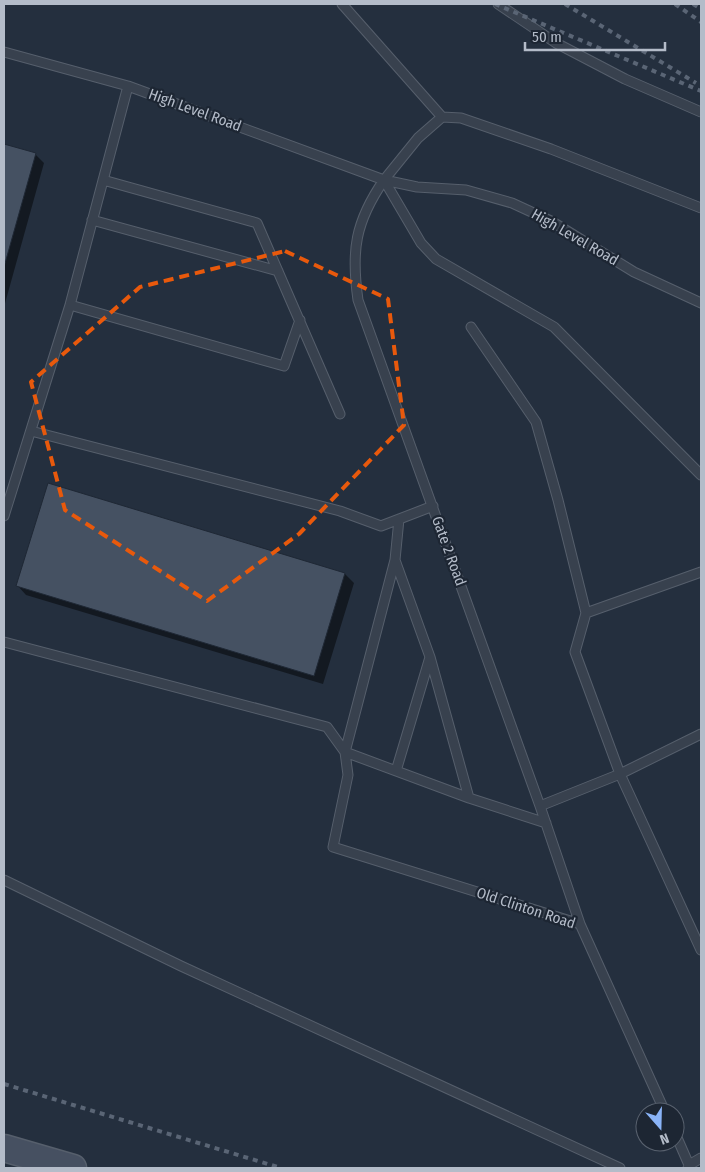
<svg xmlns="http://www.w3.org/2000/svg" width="705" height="1172" font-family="'Fira Sans Condensed',sans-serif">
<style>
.shadow{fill:#0007}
.building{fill:#455162;stroke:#1f2835}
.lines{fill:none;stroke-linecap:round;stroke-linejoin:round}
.service-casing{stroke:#565f6c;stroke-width:11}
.secondary-casing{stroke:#565f6c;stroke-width:29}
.service{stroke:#38414e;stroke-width:9}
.secondary{stroke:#465061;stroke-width:26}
.rail{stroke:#5a6575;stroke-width:4;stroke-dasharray:5 5;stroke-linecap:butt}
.marked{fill:none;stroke:#e8590c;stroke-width:4;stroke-dasharray:10 6;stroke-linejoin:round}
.labels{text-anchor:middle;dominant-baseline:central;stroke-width:4.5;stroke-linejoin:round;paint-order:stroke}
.street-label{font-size:15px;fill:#b4bcc9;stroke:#1d2633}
</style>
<rect width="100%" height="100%" fill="#242f3e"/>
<path class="shadow" d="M 4,145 L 35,154 L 44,163 L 4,307 Z
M 345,574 L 354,583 L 323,684 L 26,595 L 17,585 Z"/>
<path class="building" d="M 4,144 L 36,153 L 4,267 Z
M 48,483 L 345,573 L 314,676 L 16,586 Z"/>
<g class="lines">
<defs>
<path id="service" d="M 342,4 L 442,117 L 461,118 L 551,149 L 701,208
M 498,4 L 556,43 L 625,79 L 701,112
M 4,52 L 128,86 L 384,180
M 442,117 L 418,138 L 384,180 L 417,187 L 466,190 L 512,203 L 551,221 L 634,272 L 701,303
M 103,180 L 257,223 L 340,414
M 384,180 C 355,222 351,251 358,300 L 540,806 L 580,924
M 384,180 L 421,243 L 436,259 L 554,327 L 701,475
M 92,220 L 278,271
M 70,305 L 284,366 L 300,320
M 471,327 L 536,422 L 558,500 L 586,613
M 31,431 L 340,511 L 381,526 L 433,506
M 4,516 L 70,305 L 128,86
M 399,519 L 395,560 L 430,657 L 469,798 L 546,823
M 395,560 L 345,752 L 469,798
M 701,572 L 586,613 L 575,652 L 620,774 L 701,950
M 4,642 L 327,727 L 345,752 L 348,775 L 333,847 L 580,924 L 665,1112
M 396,771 L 430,657
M 540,806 L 620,774 L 701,734
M 4,880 L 181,966 L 620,1168
M 675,1133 L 689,1165
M 688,1168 L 689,1165 L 701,1158"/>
<path id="secondary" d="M 4,1148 L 73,1168"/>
</defs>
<use href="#service" class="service-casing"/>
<use href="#secondary" class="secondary-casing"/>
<use href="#service" class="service"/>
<use href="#secondary" class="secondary"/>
<path class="rail" d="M 495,4 L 701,91
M 565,4 L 696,83
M 675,4 L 701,22
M 693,4 L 701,9
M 4,1084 L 281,1168"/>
</g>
<path class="marked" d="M 285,251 L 388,299 L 404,425 L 299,534 L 207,601 L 65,510 L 31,382 L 140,287 Z"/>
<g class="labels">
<g class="street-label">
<text transform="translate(195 110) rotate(20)">High Level Road</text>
<text transform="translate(575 237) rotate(30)">High Level Road</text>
<text transform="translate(449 551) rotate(70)">Gate 2 Road</text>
<text transform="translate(526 908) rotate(18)">Old Clinton Road</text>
</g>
</g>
<rect width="705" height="1172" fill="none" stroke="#b4bcc9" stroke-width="10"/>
<g transform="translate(660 1127) rotate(160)"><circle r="24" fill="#1d2633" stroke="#59626f"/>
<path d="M0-4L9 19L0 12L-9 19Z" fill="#8ab4f8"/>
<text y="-8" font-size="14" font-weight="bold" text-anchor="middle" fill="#b4bcc9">N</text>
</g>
<path d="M525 42v8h140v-8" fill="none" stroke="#b4bcc9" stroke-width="2.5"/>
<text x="532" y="42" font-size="15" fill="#b4bcc9" stroke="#1d2633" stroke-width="4" paint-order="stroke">50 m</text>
</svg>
